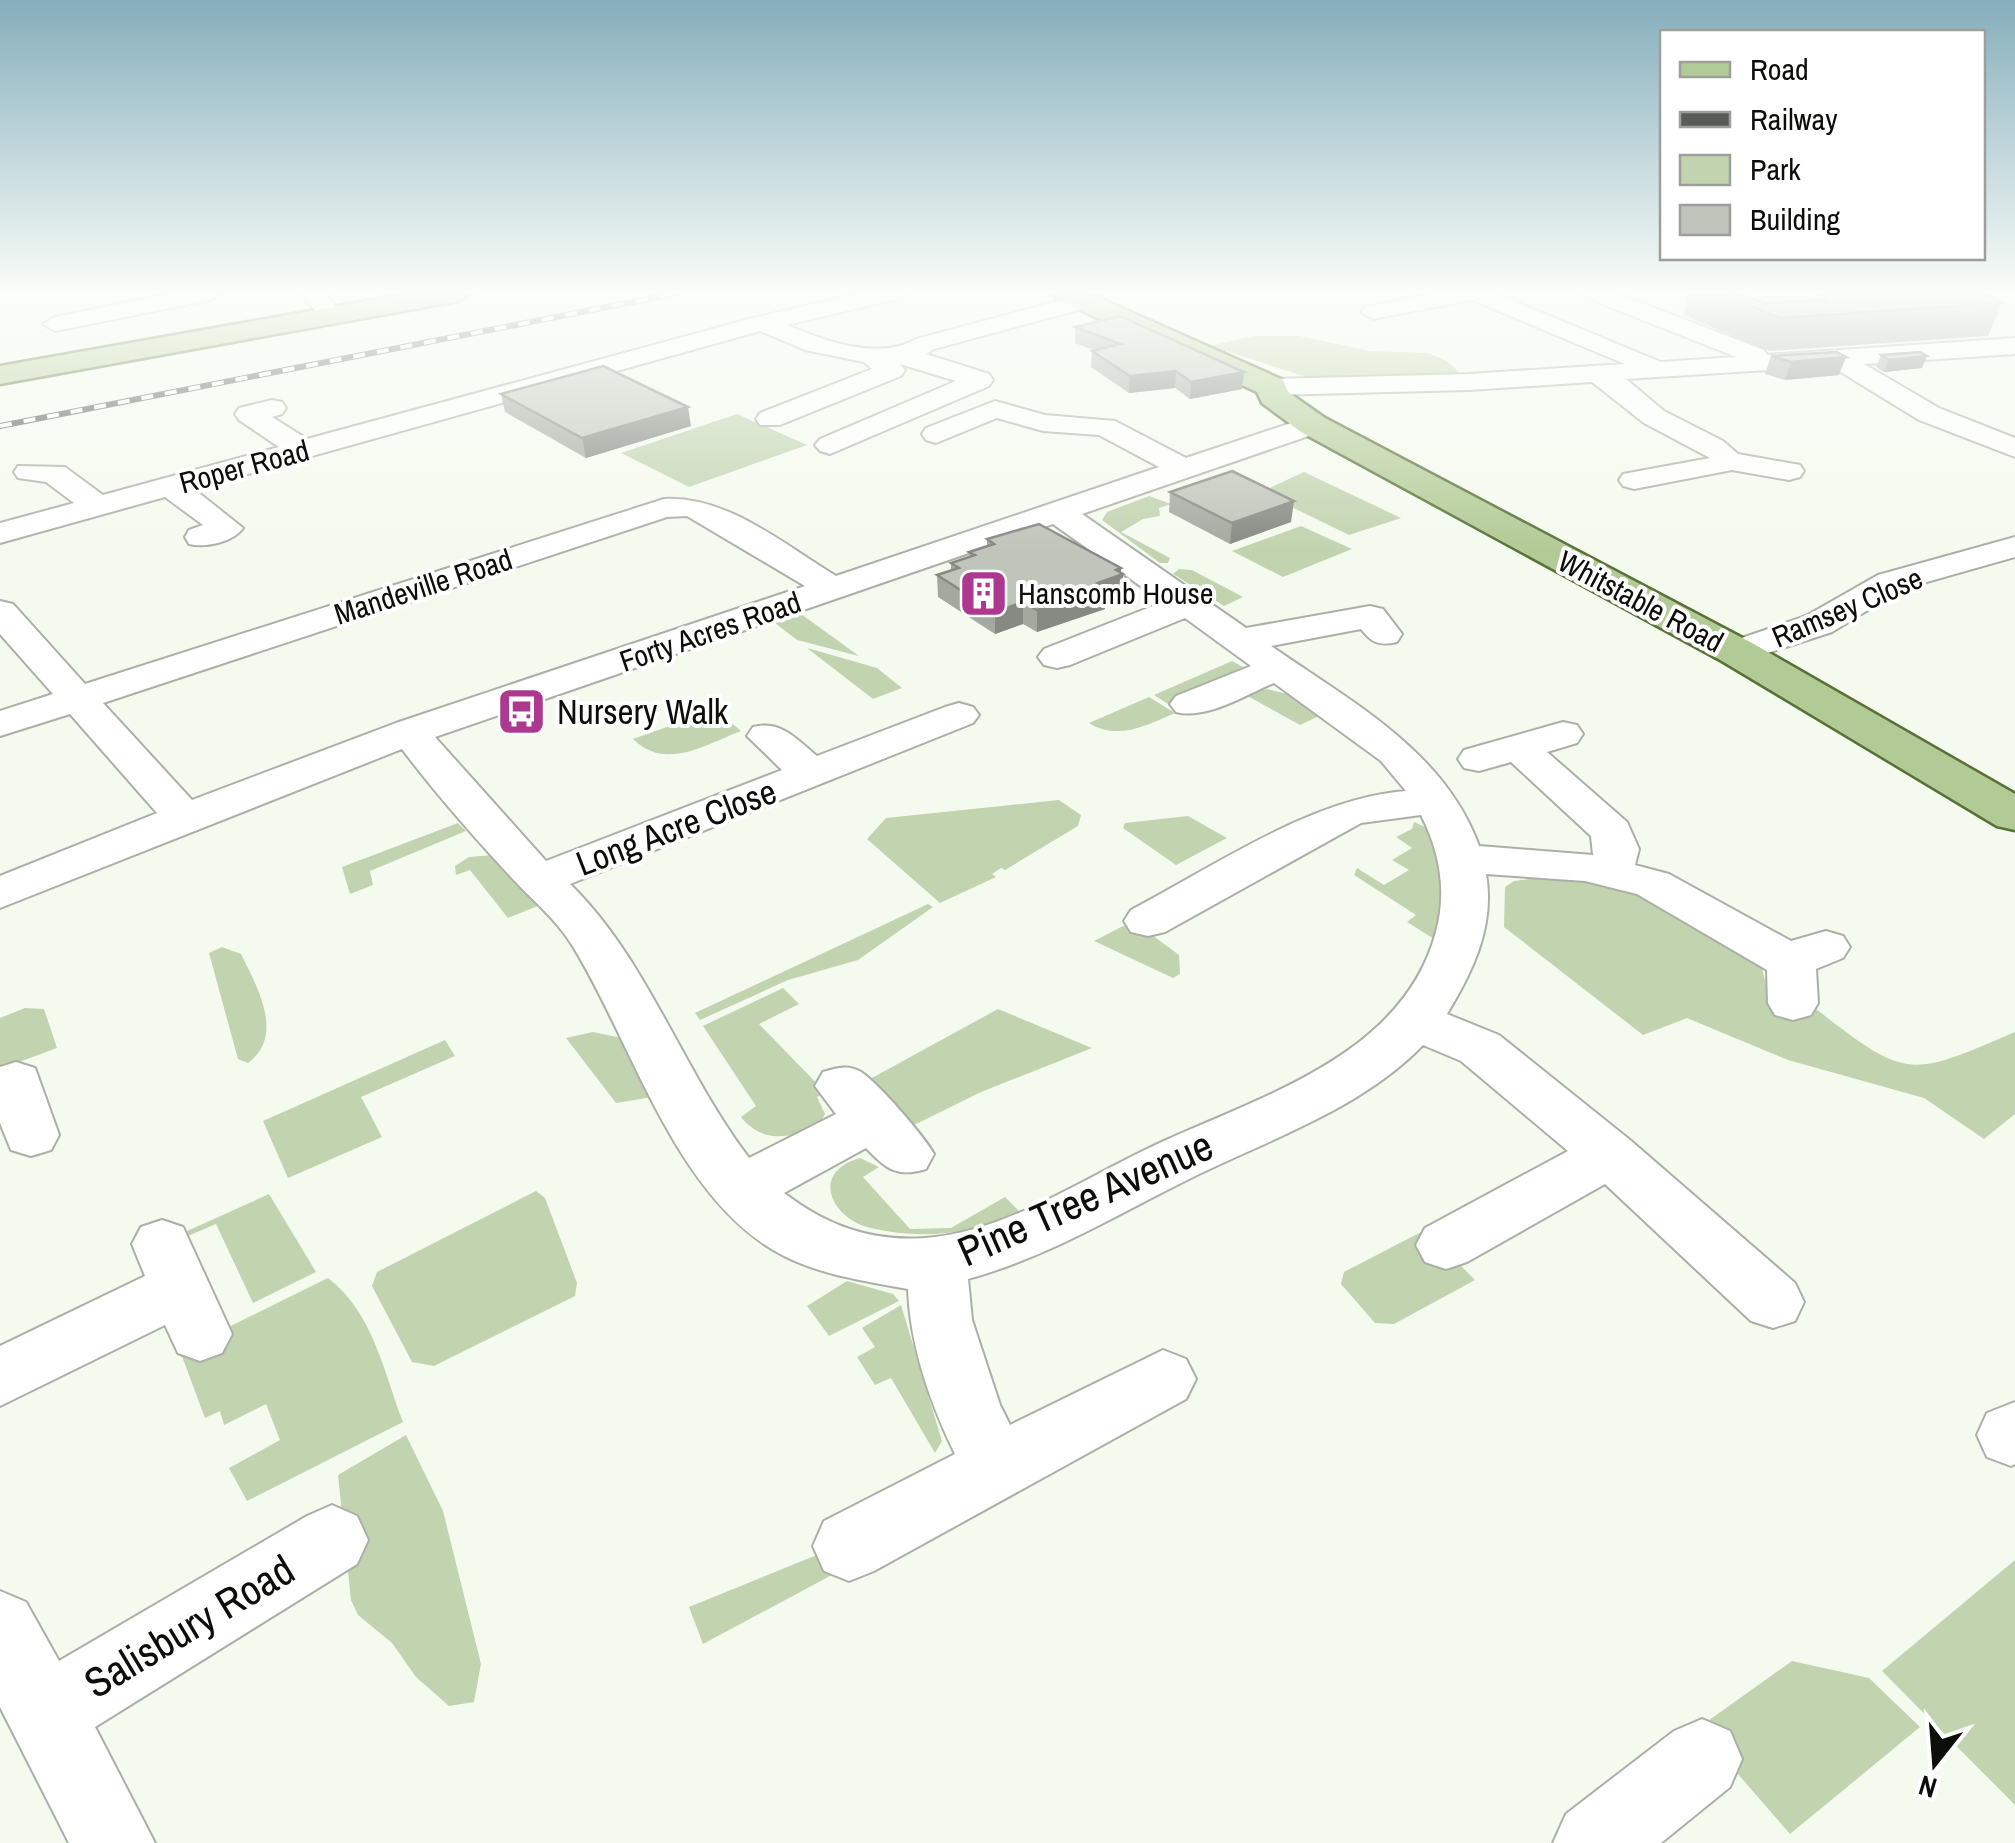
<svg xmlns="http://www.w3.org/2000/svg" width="2015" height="1843" font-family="'Archivo Narrow',sans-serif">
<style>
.green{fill:#c1d3af}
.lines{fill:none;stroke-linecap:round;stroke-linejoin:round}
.minor-casing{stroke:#abb0a6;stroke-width:4}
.major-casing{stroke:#577137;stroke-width:5}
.minor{fill:#fff;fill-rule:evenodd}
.major{fill:#b2ca95;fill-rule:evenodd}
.rail-casing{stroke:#595c56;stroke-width:6}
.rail{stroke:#fff;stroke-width:4;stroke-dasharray:12;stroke-linecap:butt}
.wall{fill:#a4a9a0}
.shaded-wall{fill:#868a82}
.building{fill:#bfc5ba;stroke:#868a82;stroke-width:2.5}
.labels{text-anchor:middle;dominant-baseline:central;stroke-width:8;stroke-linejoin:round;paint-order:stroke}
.far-street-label{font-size:30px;fill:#0c0e0a;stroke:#fff}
.far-poi-label{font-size:30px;fill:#0c0e0a;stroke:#fff;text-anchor:start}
.poi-label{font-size:35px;fill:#0c0e0a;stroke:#fff;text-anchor:start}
.street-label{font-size:35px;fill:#0c0e0a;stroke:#fff}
.near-street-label{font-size:42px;fill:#0c0e0a;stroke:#fff}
</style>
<rect width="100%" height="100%" fill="#f5faef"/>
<path class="green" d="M 1253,336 L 1299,336 L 1370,351 L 1428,353 L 1447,361 L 1465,378 L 1307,377 L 1210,346 Z
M 737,414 L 807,445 L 689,487 L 621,453 Z
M 1304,472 L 1401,518 L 1349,535 L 1261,492 Z
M 1149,496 L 1171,504 L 1159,508 L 1160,516 L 1143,519 L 1121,532 L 1170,558 L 1168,563 L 1160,563 L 1102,520 L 1107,512 Z
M 1301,526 L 1352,549 L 1283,577 L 1232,551 Z
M 1179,569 L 1192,570 L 1243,597 L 1224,606 L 1173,574 Z
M 801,614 L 859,656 L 797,640 L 775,623 Z
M 807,648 L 877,668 L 902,688 L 873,699 Z
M 1232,661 L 1243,667 L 1168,704 L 1154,695 Z
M 1267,689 L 1295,696 L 1321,715 L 1300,725 L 1244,694 Z
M 1149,697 L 1175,713 C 1148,725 1117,741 1089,723 Z
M 710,705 L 741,731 C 705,745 665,771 633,739 L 695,717 L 692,712 Z
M 1059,800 L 1081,815 L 1078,826 L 1005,870 L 1001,868 L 992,874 L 996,877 L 940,903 L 867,839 L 886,818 Z
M 1188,816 L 1227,838 L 1176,865 L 1123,828 L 1125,823 Z
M 1414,822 L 1434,831 L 1441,838 L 1442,944 L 1407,922 L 1416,915 L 1354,875 L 1357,868 L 1384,885 L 1409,870 L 1392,860 L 1412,848 L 1396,837 L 1412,829 Z
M 458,823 L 466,831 L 370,871 L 373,885 L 350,894 L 342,867 Z
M 494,855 L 545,903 L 508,918 L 470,870 L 456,875 L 455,866 L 469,857 Z
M 1545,877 L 1581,879 L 1635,893 L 1761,964 L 1769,997 L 1797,1011 L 1816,1009 C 1908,1081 1910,1077 2015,1032 L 2015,1114 L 1984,1139 L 1924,1098 L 1788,1060 L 1687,1018 L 1643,1035 L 1504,927 L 1505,887 L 1514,881 Z
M 928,904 L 933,907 L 858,960 L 788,980 L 700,1020 L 695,1013 Z
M 1133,921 L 1179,955 L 1180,974 L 1173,978 L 1094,941 Z
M 222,947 L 241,954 C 256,985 286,1035 248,1063 L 238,1059 L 209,953 Z
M 783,988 L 799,1004 L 759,1024 L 826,1093 L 817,1097 L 825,1114 L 818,1127 C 789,1138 763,1144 741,1117 L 756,1106 L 703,1026 Z
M 25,1008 L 44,1009 L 57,1048 L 0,1069 L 0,1018 Z
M 998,1009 L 1092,1048 L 981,1092 L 914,1125 L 870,1079 Z
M 593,1032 L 622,1038 L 659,1096 L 616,1103 L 566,1038 Z
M 445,1040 L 455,1056 L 361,1097 L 382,1137 L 288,1178 L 263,1121 Z
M 860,1158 L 879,1167 L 863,1177 L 910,1229 L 951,1228 L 1005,1197 L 1023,1215 C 972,1232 925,1241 871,1228 C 830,1218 810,1172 860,1158 Z
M 536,1191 L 545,1198 L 577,1283 L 575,1296 L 434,1366 L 412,1362 L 372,1286 L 377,1272 Z
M 269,1194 L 316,1272 L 253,1303 L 216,1224 L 169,1244 L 165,1241 Z
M 1425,1230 L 1475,1280 L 1394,1324 L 1375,1323 L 1341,1284 L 1344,1272 Z
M 328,1278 C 373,1312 384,1373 403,1422 L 247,1501 L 229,1468 L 280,1440 L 266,1404 L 224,1425 L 220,1411 L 205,1418 L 180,1351 Z
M 847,1281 L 893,1294 L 899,1301 L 829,1336 L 807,1306 Z
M 901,1305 L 942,1441 L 935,1453 L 891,1378 L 875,1385 L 857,1357 L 875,1347 L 862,1328 Z
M 406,1435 L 443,1511 L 481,1664 L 474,1702 L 449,1706 L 416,1677 L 392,1643 L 358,1615 L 351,1600 L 338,1475 Z
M 834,1548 L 843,1569 L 703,1644 L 689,1607 Z
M 2015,1560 L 2015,1805 L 1882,1671 Z
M 1792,1661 L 1869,1678 L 1920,1727 L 1790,1834 L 1698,1728 Z"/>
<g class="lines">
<defs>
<path id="minor" d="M 175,293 L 222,293 L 210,300 L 55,331 L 43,324 L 55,317 Z
M 300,293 L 325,293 L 343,315 L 331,322 L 323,320 Z
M 862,293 L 905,293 L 901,298 L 787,325 C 825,341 878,361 916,339 L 1085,294 L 1097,301 L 1093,306 L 934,349 L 926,354 L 989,374 L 993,380 L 989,386 L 830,454 L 820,451 L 815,445 L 820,439 L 956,381 L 900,364 L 905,370 L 901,376 L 780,425 L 760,425 L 756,419 L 760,413 L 872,369 L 864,362 L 805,350 L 760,331 L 194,489 L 243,528 C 233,542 206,548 189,544 L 185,537 L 189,530 L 203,525 L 165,497 L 0,543 L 0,523 L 74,503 L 46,482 L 18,478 L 14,472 L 18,466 L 65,467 L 103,495 L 279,447 L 239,420 L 235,414 L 239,408 L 272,400 L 282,402 L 286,408 L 282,414 L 272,417 L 307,439 L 753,318 Z
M 1437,293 L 1494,293 L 1661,362 L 1736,357 L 1587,298 L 1583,293 L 1616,293 L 1764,350 L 1767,355 L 2015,338 L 2015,354 L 1864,364 L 1939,408 L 2015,438 L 2015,457 L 1919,420 L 1831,366 L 1626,379 L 1664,411 L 1723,441 L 1738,454 L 1800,465 L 1804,471 L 1800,477 L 1789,480 L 1732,470 L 1634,489 L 1623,486 L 1619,480 L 1623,474 L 1710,458 L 1644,423 L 1592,382 L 1469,390 L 1272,395 L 1259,387 L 1272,379 L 1469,374 L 1625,364 L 1472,300 L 1373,319 L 1361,312 L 1365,307 Z
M 995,401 L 1045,415 L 1115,421 L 1186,458 L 1303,419 L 1323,419 L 1327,425 L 1323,431 L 1082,514 L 1246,628 L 1370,606 L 1383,609 L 1402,634 L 1397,642 C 1379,646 1372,643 1361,629 L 1271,646 C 1350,701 1444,750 1479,846 L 1593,855 L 1591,836 L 1511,762 L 1479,771 L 1464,768 L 1458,759 L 1464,750 L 1563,722 L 1577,725 L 1583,734 L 1577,743 L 1547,752 L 1627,822 L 1639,849 L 1635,865 L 1669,874 L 1791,941 L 1826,931 L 1843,936 L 1850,947 L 1843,958 L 1816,969 L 1818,1003 L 1811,1015 L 1793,1020 L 1775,1015 L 1768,1003 L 1767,970 L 1637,894 L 1585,881 L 1486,874 C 1495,926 1473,971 1447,1014 L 1499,1035 L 1630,1140 L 1795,1283 L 1804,1302 L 1795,1321 L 1773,1328 L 1751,1321 L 1605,1184 L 1467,1262 L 1446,1269 L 1425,1262 L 1416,1245 L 1425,1228 L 1568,1151 L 1461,1061 L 1423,1045 C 1361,1109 1270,1139 1191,1178 C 1118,1214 1048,1257 968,1279 L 972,1320 L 1000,1405 L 1010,1425 L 1163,1350 L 1186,1359 L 1196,1379 L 1186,1399 L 874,1571 L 849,1581 L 824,1571 L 813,1546 L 824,1521 L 955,1454 C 930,1403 910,1346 908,1289 C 866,1281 824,1276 784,1256 C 675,1200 633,1043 572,945 C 556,919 531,899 511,877 C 473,836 436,794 402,749 L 0,908 L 0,876 L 157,813 L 70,714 L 0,736 L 0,711 L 53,694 L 0,634 L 0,601 L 13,604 L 85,684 L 664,499 C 728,496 783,544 836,576 L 1159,467 L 1099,435 L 1043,431 L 997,418 L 936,443 L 926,440 L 922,434 L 926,428 ZM 687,516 L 805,586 L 396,723 L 192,800 L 103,703 L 667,517 ZM 1053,524 L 1163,602 L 1044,649 L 1038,657 L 1044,665 L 1057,668 L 1070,665 L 1185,618 L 1251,666 L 1176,696 L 1170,704 L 1176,712 C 1207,720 1245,695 1274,683 L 1381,761 L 1406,791 C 1312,798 1215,866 1131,910 L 1124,921 L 1131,932 L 1148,936 L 1165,932 L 1361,823 L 1421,815 C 1440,852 1447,892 1436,932 C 1402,1059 1254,1098 1149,1148 C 1079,1181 1005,1232 925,1238 C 870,1242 826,1225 784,1193 L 866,1148 C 886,1169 897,1178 926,1169 L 934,1154 C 924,1136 878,1083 861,1072 C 848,1064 836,1068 823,1072 L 815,1086 L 836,1114 L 749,1158 C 683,1072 648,960 570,884 L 973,723 L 979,715 L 973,707 L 959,703 L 945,707 L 817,756 C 796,739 781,720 753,727 L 747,736 L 782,770 L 546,861 L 435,737 Z
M 2015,537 L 2015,557 L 1902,589 L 1832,632 L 1737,663 L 1724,660 L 1718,652 L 1724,644 L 1806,616 L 1878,575 Z
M 16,1062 L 35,1068 L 59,1135 L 51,1150 L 31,1156 L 11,1150 L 0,1123 L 0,1067 Z
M 162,1220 L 183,1227 L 232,1334 L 222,1353 L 200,1361 L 178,1353 L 165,1325 L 0,1406 L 0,1346 L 145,1276 L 132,1244 L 141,1227 Z
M 2015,1402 L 2015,1464 L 2011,1466 L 1987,1457 L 1977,1435 L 1987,1413 Z
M 332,1505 L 357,1516 L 368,1540 L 357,1564 L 95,1727 L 155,1843 L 69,1843 L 0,1707 L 0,1591 L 26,1602 L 59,1661 L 307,1516 Z
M 1702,1719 L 1730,1731 L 1742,1759 L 1730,1787 L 1661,1843 L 1553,1843 L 1566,1814 L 1674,1731 Z"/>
<path id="major" d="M 412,293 L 471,293 L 458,301 L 0,384 L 0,366 Z
M 1053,293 L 1088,293 L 1283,380 L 1288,392 L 1325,418 L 1752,643 L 2015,794 L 2015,830 L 1997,826 L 1722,661 L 1301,432 L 1262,403 L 1257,392 L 1057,299 Z"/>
</defs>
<use href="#minor" class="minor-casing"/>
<use href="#major" class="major-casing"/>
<use href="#minor" class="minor"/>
<use href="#major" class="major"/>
<defs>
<path id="rail" d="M 0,426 L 678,293"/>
</defs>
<use href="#rail" class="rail-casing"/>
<use href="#rail" class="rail"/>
</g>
<path class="wall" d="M 1689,293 L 1737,293 L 1765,303 L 1814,300 L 1817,293 L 1982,293 L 2002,303 L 1988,336 L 1769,351 L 1683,315 Z
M 1075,327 L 1242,389 L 1190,399 L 1175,388 L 1129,393 L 1091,367 L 1092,351 L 1093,350 L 1075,343 Z
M 1881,355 L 1922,368 L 1884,372 L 1876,367 Z
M 1771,356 L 1839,375 L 1785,380 L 1765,374 Z
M 501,394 L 691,426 L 586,458 L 505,412 Z
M 1170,492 L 1291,522 L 1230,544 L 1169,512 Z
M 987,539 L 1121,572 L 1123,574 L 1122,595 L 1105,602 L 1105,609 L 1037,632 L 1023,624 L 995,634 L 938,597 L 937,575 L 951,570 L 951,563 L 970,557 L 969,552 L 987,546 Z"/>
<path class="shaded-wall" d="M 1927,356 L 1922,368 L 1884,372 L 1889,360 Z
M 1846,357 L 1839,375 L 1785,380 L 1791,362 Z
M 1176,371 L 1175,388 L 1129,393 L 1130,376 Z
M 1244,372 L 1242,389 L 1190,399 L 1191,382 Z
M 688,407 L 691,426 L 586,458 L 582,438 Z
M 1294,501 L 1291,522 L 1230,544 L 1232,523 Z
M 1121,568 L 1121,575 L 1123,574 L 1122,595 L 1105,602 L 1105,609 L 1037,632 L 1037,610 L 1098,583 Z
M 1023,602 L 1023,624 L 995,634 L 995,612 Z"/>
<path class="building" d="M 1718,293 L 1737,293 L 1765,303 L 1825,300 L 1824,293 L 1982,293 L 2002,303 L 1780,318 Z
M 1120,316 L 1244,372 L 1191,382 L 1176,371 L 1130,376 L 1092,351 L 1120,344 L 1075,327 Z
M 1837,352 L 1846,357 L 1791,362 L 1771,356 Z
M 1920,352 L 1927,356 L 1889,360 L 1881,355 Z
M 603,366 L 688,407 L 582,438 L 501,394 Z
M 1232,471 L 1294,501 L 1232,523 L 1170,492 Z
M 1039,524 L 1121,568 L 1116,570 L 1123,574 L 1098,583 L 1106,587 L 1037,610 L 1023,602 L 995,612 L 937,575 L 959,568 L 951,563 L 975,555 L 969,552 L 994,544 L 987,539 Z"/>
<linearGradient id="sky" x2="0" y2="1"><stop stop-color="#85aebc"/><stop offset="0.53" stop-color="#fafdf8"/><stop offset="1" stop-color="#fafdf8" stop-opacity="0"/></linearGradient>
<rect width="2015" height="551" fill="url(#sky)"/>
<defs>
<symbol id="building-square" viewBox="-11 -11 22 22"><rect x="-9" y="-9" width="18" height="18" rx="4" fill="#ad3890" stroke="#fff"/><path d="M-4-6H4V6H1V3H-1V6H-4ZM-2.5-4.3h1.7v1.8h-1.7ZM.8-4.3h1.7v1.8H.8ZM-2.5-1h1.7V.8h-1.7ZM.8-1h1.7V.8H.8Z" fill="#fff"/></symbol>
<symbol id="bus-square" viewBox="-11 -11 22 22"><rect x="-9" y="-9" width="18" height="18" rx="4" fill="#ad3890" stroke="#fff"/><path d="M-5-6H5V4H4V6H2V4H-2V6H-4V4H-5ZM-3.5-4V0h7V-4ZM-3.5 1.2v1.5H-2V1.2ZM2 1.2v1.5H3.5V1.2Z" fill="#fff"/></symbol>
</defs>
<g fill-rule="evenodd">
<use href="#building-square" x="956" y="566" width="55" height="55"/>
<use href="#bus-square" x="494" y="684" width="55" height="55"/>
</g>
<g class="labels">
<g class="far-street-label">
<text transform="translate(244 466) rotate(-15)">Roper Road</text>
<text transform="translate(423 586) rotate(-18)">Mandeville Road</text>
<text transform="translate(1641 601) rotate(28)">Whitstable Road</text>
<text transform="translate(1847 607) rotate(-23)">Ramsey Close</text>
<text transform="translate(710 631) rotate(-19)">Forty Acres Road</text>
</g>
<g class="far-poi-label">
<text x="1018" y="593">Hanscomb House</text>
</g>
<g class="poi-label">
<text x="557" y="711">Nursery Walk</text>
</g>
<g class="street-label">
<text transform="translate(676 827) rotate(-21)">Long Acre Close</text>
</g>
<g class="near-street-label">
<text transform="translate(1085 1198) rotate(-24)">Pine Tree Avenue</text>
<text transform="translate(189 1626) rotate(-31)">Salisbury Road</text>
</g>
</g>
<rect x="1660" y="30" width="325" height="230" fill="#ffffff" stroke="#9e9f9d" stroke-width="2.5"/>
<rect x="1680" y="62" width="50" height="15" fill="#b2ca95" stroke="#9e9f9d" stroke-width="2.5"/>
<text x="1750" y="80" font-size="30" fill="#0c0e0a">Road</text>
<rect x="1680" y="112" width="50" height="15" fill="#595c56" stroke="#9e9f9d" stroke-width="2.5"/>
<text x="1750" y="130" font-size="30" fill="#0c0e0a">Railway</text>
<rect x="1680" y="155" width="50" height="30" fill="#c1d3af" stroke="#9e9f9d" stroke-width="2.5"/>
<text x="1750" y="180" font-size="30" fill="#0c0e0a">Park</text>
<rect x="1680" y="205" width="50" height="30" fill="#bfc5ba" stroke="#9e9f9d" stroke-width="2.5"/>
<text x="1750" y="230" font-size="30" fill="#0c0e0a">Building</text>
<g transform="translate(1935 1763) rotate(197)" stroke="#ffffff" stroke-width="8" paint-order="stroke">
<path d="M0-8L18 38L0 25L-18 38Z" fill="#0c0e0a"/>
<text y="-15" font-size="28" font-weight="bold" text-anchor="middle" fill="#0c0e0a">N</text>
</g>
</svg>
